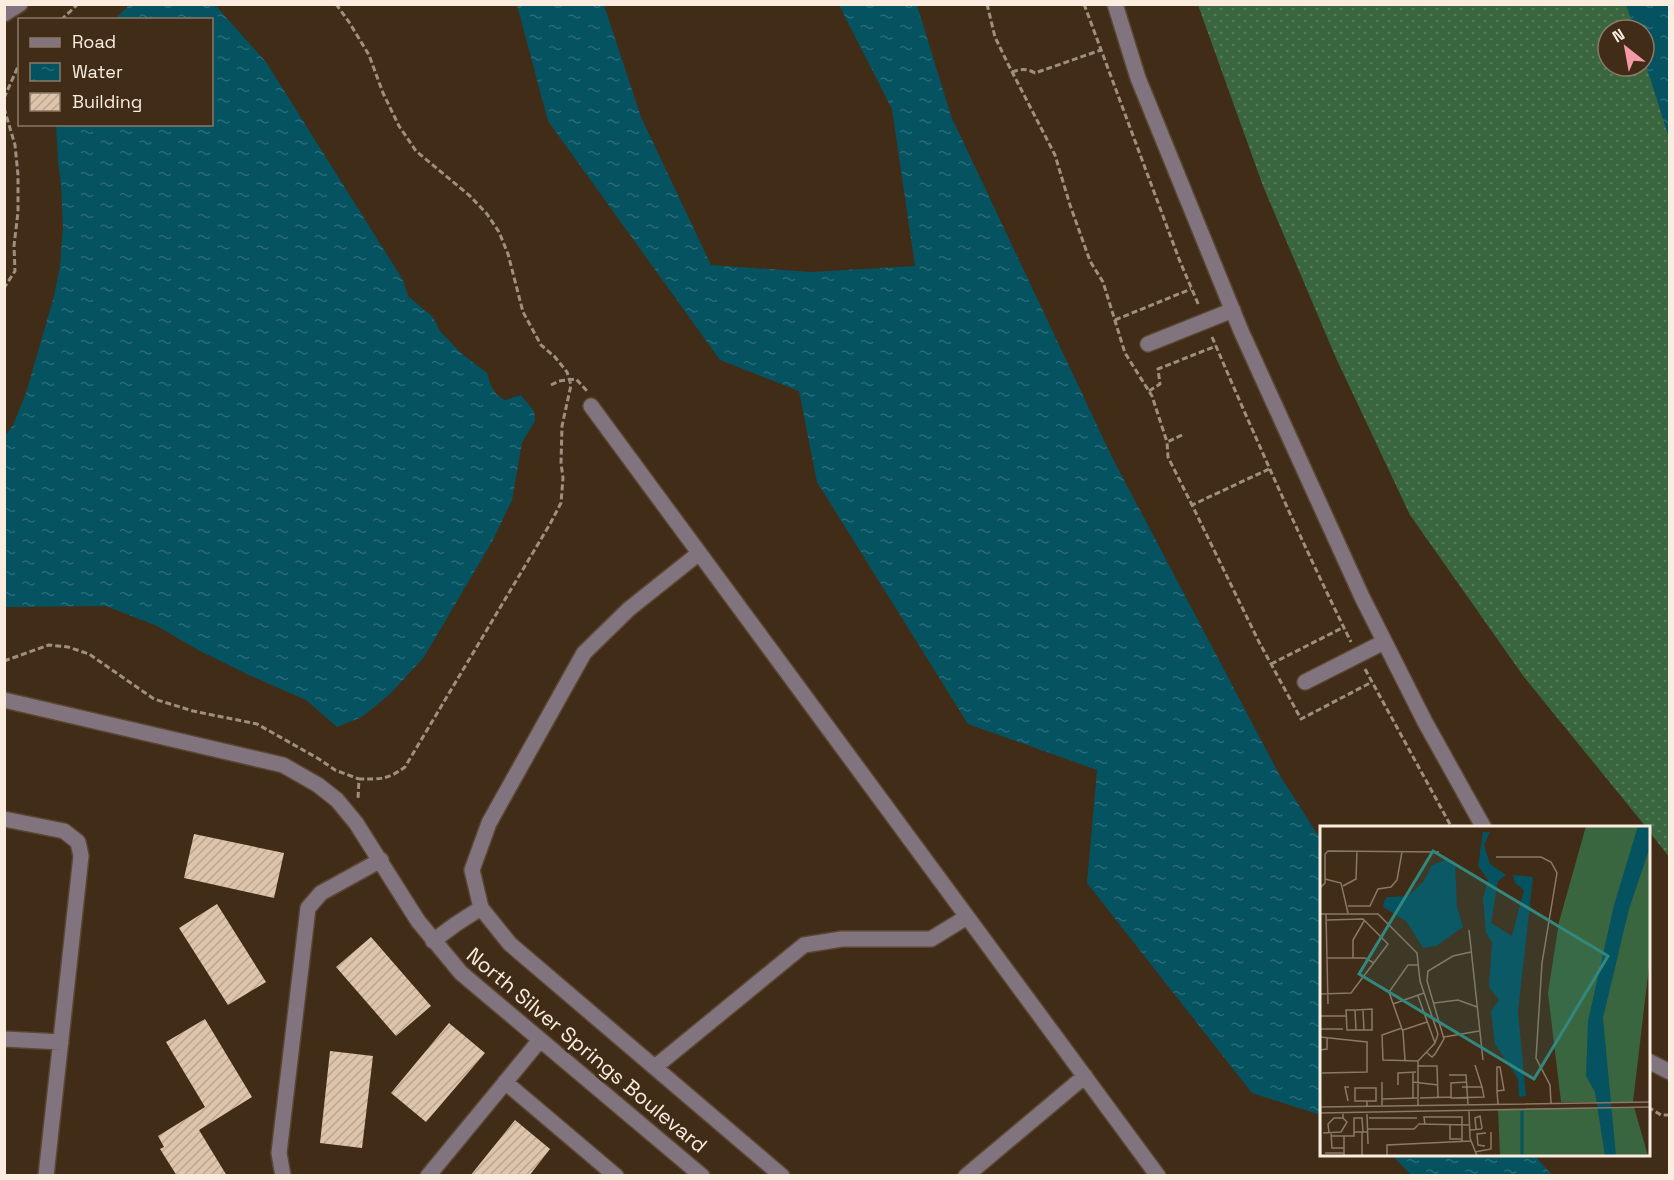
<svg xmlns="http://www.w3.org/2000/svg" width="1674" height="1180" font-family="'Space Grotesk',sans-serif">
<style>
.grass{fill:url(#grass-dots);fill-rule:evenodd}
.water{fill:url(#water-ripples)}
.building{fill:url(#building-hatch)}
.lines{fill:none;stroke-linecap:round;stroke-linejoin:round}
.minor-casing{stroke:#5a4733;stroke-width:18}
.path{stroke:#a08f7e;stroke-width:3;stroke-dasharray:6 3;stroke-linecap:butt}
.minor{stroke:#81747e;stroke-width:15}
.labels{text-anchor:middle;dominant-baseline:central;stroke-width:6;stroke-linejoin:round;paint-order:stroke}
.street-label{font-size:21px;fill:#faede0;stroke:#402c17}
.inset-river{fill:none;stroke:#055261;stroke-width:3}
.inset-road{fill:none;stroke:#8a7967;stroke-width:1.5}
.view{fill:#32887f;fill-opacity:0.15;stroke:#32887f;stroke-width:3}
.inset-edge{fill:none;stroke:#faede0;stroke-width:3}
</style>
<defs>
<pattern id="grass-dots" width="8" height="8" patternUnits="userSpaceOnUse" patternTransform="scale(1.5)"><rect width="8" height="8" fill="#3a663f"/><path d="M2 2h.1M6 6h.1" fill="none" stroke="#577c5a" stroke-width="1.8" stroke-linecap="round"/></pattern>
<pattern id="water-ripples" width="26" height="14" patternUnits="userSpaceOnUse" patternTransform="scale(1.5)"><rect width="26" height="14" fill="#055261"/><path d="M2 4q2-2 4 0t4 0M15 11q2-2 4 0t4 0" fill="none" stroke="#2a6b77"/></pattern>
<pattern id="building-hatch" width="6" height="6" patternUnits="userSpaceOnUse" patternTransform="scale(1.5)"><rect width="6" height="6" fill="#dec4ab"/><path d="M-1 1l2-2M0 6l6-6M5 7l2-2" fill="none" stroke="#b9a591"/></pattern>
</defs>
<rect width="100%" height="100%" fill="#402c17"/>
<path class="grass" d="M 1198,5 L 1669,5 L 1669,857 L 1649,831 L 1648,828 L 1646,827 L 1524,677 L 1410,515 L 1336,358 L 1263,186 ZM 1608,30 L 1644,30 L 1644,66 L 1608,66 Z"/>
<path class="water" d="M 129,5 L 215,5 L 266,62 L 403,280 L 408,296 L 433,317 L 440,331 L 462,354 L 487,373 L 491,386 L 497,395 L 505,400 L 521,395 L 534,411 L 535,421 L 522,443 L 512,500 L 493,540 L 424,657 L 390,694 L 362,717 L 337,727 L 306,700 L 251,676 L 198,650 L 157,626 L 106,606 L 5,607 L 5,436 L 13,425 L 26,393 L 54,296 L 60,266 L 63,227 L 61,185 L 58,162 L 56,125 L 212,124 L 212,20 L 115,19 Z
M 517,5 L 604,5 L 641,117 L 711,265 L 811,272 L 915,266 L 892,109 L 839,5 L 917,5 L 951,116 L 1112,457 L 1279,774 L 1321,840 L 1321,1115 L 1252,1093 L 1087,883 L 1097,770 L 968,724 L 817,482 L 799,391 L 720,360 L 548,121 Z
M 1626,5 L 1669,5 L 1669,138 L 1644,59 L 1644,30 L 1635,30 Z
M 1392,1155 L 1534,1155 L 1552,1175 L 1411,1175 Z"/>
<path class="building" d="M 194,834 L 284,853 L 274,898 L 184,878 Z
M 217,904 L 266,982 L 228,1005 L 179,928 Z
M 371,937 L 431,1006 L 396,1036 L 336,967 Z
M 205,1019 L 252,1097 L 199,1130 L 227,1176 L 177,1176 L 160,1149 L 164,1147 L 158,1136 L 205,1107 L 166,1042 Z
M 449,1023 L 485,1053 L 426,1122 L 391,1093 Z
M 330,1051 L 373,1056 L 362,1148 L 320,1143 Z
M 515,1120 L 550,1149 L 529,1176 L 470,1176 Z"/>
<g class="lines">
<defs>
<path id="minor" d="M 1115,4 L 1138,78 L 1241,331 L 1362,597 L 1425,722 L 1484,828
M 4,14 L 20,4
M 1148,344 L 1233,310
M 591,406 L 1158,1176
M 698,554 L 629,609 L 584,653 L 489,823 L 472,870 L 481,908 L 510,944 L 782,1176
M 1305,682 L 1384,642
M 4,700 L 283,765 L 318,785 L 337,800 L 356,823 L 418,921 L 461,973 L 702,1176
M 4,819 L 64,831 L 78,842 L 81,856 L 46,1176
M 433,941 L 456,924 L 481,908
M 4,1039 L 61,1042
M 1648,1061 L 1670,1072
M 655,1067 L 804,945 L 842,939 L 931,939 L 967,917
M 505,1082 L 616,1176
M 283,1176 L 279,1153 L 308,908 L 321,893 L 381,860
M 428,1176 L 540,1040
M 966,1176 L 1085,1076"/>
</defs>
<use href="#minor" class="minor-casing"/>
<path class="path" d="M 336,4 L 349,22 L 369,55 L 383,93 L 399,126 L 416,151 L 470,196 L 487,214 L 499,232 L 508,254 L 523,312 L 541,345 L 555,357 L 567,372 L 571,385 L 562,426 L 561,463 L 563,478 L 561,503 L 550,524 L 405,767 C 387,780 381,779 359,779 L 358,799
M 987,4 L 995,37 L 1008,64 L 1055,155 L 1070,205 L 1090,261 L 1103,282 L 1125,353 L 1152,396 L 1167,442
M 1084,4 L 1179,259 L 1199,306
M 61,20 L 78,4
M 1012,72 C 1021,69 1026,68 1035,73 L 1101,50
M 4,98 L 20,62
M 4,108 L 15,145 L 18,175 L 18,212 L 14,246 L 15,271 L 4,288
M 1115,320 L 1191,289
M 1212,337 C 1256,439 1301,541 1351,642
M 551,385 L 559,381 L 576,379 L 588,392
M 1149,391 L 1160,384 L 1158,369 L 1216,346
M 1182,435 L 1167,442 L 1168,457 L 1192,505
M 1269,469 L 1192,505 L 1259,642 L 1301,719 L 1372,682
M 4,661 L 49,645 L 68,647 L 89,654 L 154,699 L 193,711 L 257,724 L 319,759 L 335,770 L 359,779
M 1271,664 L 1344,627
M 1365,669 L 1452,828
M 1648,1107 L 1661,1115 L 1670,1115"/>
<use href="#minor" class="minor"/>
</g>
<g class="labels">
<g class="street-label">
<text transform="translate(587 1050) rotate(40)">North Silver Springs Boulevard</text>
</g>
</g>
<g transform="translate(1320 826)">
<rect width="330" height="330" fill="#402c17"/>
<path d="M 266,0 L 330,0 L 330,132 L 313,276 L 241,276 L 228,167 L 239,96 ZM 314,281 L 328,330 L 180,330 L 178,283 Z" fill="#3a663f"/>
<path d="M 318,0 L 330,0 L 330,21 L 309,83 L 283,192 L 296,330 L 285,330 L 275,266 L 266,250 L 268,195 L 294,79 ZM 163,6 L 170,6 L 164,19 L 170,38 L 186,49 L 178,55 L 171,97 L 192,110 L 204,64 L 195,57 L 193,49 L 213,51 L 198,186 L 206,270 L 199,271 L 198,253 L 175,218 L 171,185 L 179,174 L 169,161 L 172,116 L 166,107 L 163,72 L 168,54 L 158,40 ZM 128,33 L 135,36 L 137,81 L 143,101 L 116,120 L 103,122 L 86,95 L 63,81 L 64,75 L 67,71 L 88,70 L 103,56 L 112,39 Z" fill="#055261"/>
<path class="inset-river" d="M 202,330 L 202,285"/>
<path class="inset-road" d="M 176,31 L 221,31 L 231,36 L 237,47 L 222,137 L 216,232 L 230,259 L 231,277M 5,53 L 21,57 L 28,87M 23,60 L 36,53 L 37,25M 0,62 L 5,57 L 5,28 L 8,25 L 119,26M 28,80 L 50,80 L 58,63 L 71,61 L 77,54 L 82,26M 0,88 L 58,88 L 97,127 L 100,155 L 118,208 L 115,217 L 98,235 L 98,279M 6,88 L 8,178M 149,104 L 163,234M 7,132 L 45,132 L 54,137M 33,132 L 33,114 L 44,95M 0,168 L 31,167 L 68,118 L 43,93 L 7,94M 98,170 L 115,217M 114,177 L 138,174 L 157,181M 73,178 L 104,167M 26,184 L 35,184 L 36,204 L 27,204 ZM 43,184 L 44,204M 0,190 L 26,190M 82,202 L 62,209 L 63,234 L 98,235M 0,203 L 23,203M 36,204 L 52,204 L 52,183 L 36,184M 83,204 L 107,196M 0,211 L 47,216 L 47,246 L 2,247M 124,211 L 159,205M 0,224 L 7,223 L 7,211M 106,226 L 112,231 L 115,228 L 124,213 L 107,155 L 108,145 L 133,130 L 151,126M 85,234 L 83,206 L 69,166 L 88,139 L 99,139M 0,235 L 1,330M 155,239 L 162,261M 98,240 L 117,240 L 118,271M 93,246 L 93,272M 98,246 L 98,277M 129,249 L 146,249 L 148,278M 62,256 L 62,279M 93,256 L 118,259M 78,259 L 78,247 L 96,246M 142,261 L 162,261 L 164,271 L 131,272 L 131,257 L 147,256M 177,265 L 184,264 L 180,241 L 177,241 L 177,265 L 178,278M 100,272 L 131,271M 62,273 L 97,272M 28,275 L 25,261 L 29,261M 47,275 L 35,275 L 35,262 L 56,262 L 56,275 L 47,275 L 47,281M 0,281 L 330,276M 149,285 L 150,312 L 157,330M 0,287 L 330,281M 47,288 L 48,318M 49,292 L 97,292M 98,298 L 149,299M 105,299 L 104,291 L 142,291 L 142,316M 130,299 L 130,313 L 141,313M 48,303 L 94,303 L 98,299M 150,304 L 161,303 L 162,302 L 160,290 L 155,292 L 156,303M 11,306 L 12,322 L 24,322M 42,306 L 34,306 L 34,292 L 42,292 L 43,306M 3,307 L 21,306 L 27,296 L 23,292M 9,307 L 8,298 L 14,292 L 23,292 L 23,287M 11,310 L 34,310 L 34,306M 24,310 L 24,330M 165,320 L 158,319 L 157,308 L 166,307M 155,326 L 171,323 L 171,306M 5,327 L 24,327M 42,330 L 42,306 L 48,306M 67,330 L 67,319 L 151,315"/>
<path class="view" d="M 113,25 L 288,130 L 214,253 L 39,148 Z"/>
<rect width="330" height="330" class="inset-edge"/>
</g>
<rect width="1674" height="1180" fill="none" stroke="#faede0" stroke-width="12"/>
<rect x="18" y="18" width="195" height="108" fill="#402c17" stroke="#8a7967" stroke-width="1.5"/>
<rect x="30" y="38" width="30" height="9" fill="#81747e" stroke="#8a7967" stroke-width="1.5"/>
<text x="72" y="48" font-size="18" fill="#faede0">Road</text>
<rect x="30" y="63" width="30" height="18" fill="url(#water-ripples)" stroke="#8a7967" stroke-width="1.5"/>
<text x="72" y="78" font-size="18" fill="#faede0">Water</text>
<rect x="30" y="93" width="30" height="18" fill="url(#building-hatch)" stroke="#8a7967" stroke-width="1.5"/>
<text x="72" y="108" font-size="18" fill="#faede0">Building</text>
<g transform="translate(1626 48) rotate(329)"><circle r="28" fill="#402c17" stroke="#8a7967" stroke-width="1.5"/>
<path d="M0-4.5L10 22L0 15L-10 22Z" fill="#f49aa4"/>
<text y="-9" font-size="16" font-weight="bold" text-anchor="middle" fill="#faede0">N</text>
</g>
</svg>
